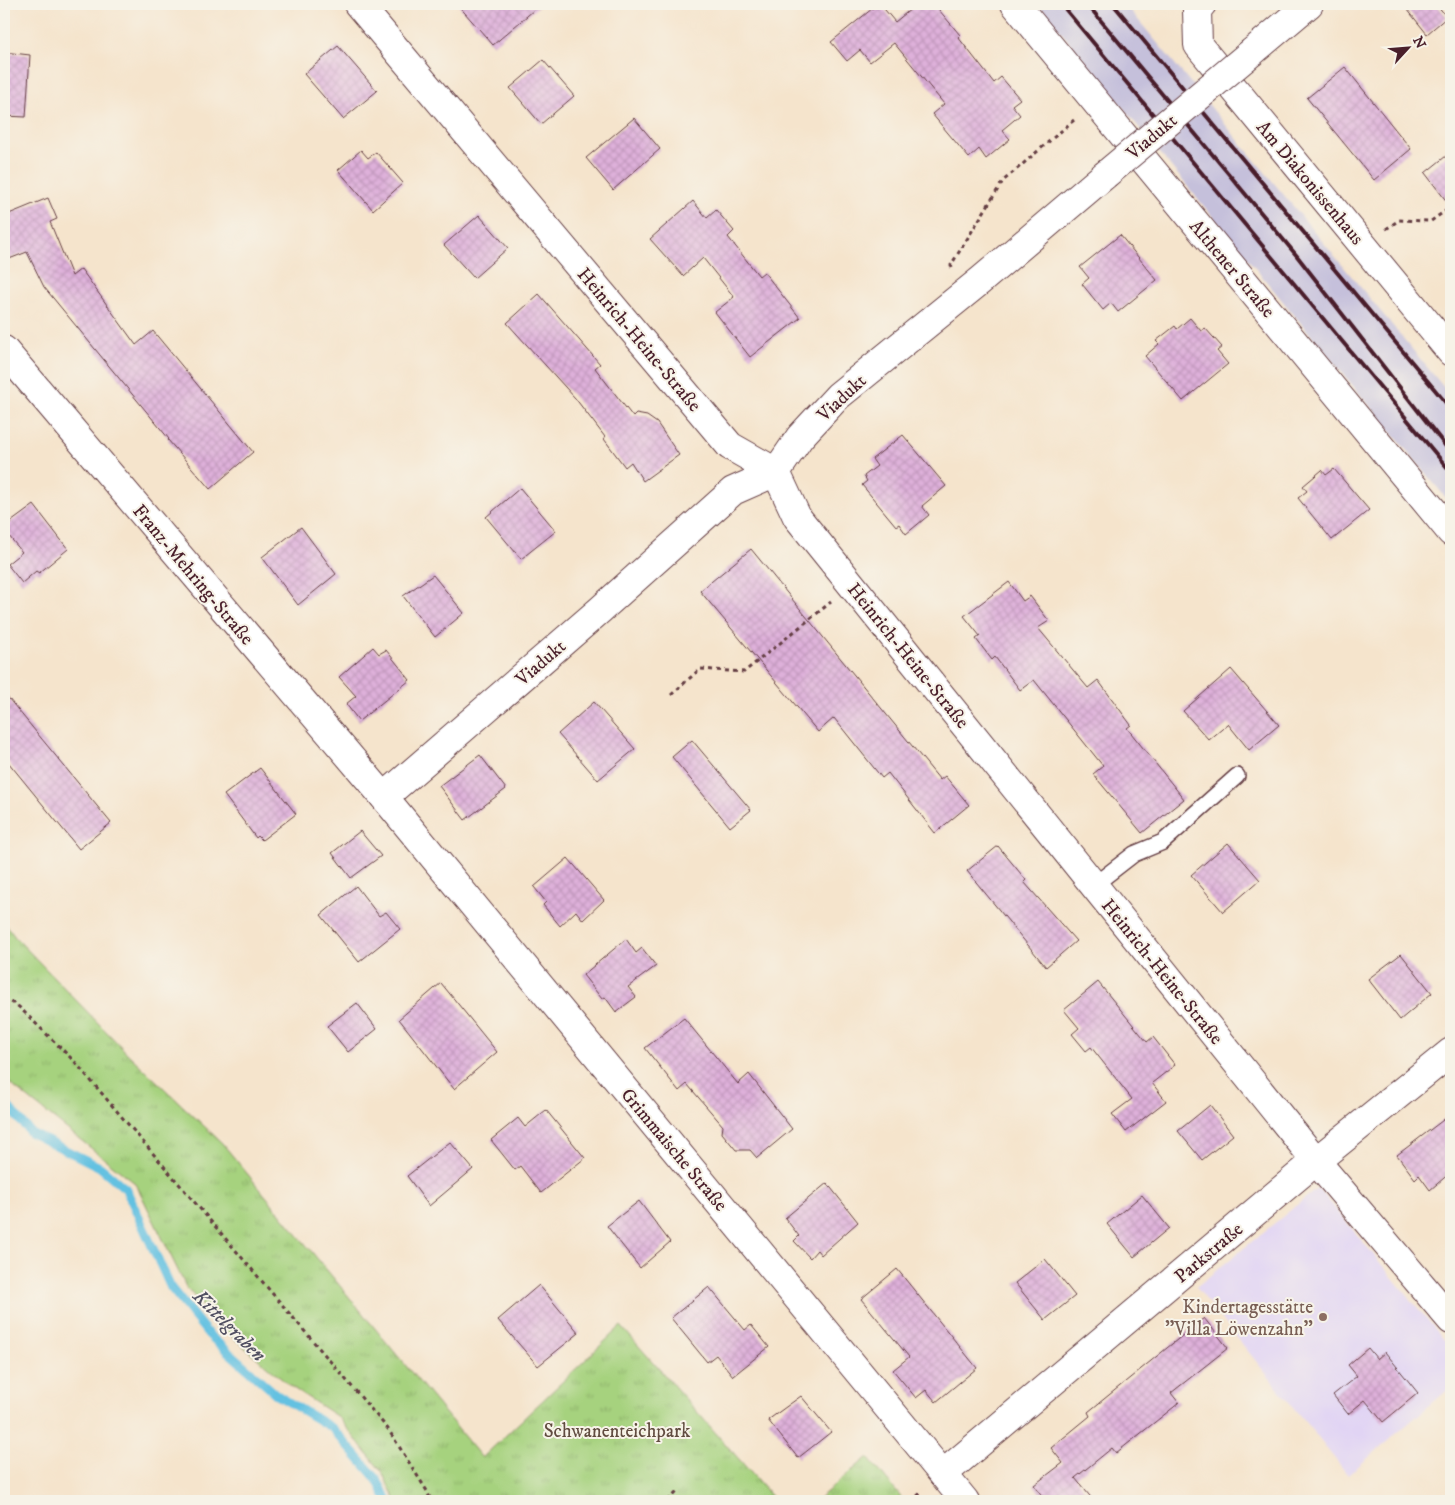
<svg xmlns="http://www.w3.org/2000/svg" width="1455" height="1505" font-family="'IM FELL DW Pica',serif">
<defs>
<pattern id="park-tufts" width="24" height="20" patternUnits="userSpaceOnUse" patternTransform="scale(1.25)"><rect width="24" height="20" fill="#a6d27e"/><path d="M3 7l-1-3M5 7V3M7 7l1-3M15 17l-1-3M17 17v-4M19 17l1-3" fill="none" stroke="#90b46d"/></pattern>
<pattern id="building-cross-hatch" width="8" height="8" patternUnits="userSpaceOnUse" patternTransform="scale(1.25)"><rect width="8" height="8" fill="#deb0da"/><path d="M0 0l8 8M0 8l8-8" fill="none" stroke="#c097bb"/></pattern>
</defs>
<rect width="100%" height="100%" fill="#f7f3e8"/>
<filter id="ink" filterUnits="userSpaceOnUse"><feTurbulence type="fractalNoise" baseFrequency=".02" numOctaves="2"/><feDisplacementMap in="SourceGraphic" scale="10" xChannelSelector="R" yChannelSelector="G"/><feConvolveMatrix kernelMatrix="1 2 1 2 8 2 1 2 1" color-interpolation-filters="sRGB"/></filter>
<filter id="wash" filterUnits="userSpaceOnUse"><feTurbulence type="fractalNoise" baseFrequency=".0096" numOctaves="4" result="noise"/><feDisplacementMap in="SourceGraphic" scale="20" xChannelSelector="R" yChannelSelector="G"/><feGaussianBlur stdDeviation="1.12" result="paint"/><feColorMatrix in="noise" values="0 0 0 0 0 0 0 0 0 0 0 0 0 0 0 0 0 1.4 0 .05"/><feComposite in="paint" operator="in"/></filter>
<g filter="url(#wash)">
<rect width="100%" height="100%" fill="#f5e4cc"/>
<path fill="#e1d4f4" d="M 1318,1188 L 1451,1348 L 1451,1387 L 1348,1475 L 1196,1287 Z"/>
<path fill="#c5c0db" d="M 1038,4 L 1125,4 L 1451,396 L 1451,504 L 1173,169 Z"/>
<g fill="url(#park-tufts)" stroke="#787854">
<path d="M 4,922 L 15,937 L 129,1055 L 222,1143 L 482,1458 L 621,1326 L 776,1501 L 396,1501 L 382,1472 L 338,1417 L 290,1386 L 220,1326 L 186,1287 L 136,1184 L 4,1079 Z"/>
<path d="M 868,1457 L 904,1501 L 816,1501 Z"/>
</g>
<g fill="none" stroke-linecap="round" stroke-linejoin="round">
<path stroke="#63c1e1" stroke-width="9" d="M 4,1102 L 31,1133 L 100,1167 L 126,1189 L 171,1288 L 209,1335 L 277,1395 L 332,1428 L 376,1478 L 388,1501"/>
</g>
<g id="blocks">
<g fill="url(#building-cross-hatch)">
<path d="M 457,4 L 541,4 L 493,45 Z"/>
<path d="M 878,4 L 880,4 L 895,22 L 917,4 L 934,4 L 960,35 L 958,37 L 994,83 L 1001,77 L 1020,99 L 1012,105 L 1020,115 L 1002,130 L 1010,139 L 986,159 L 979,149 L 969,158 L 932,114 L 944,104 L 894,43 L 870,62 L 860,50 L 847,61 L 831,42 Z"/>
<path d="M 1403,4 L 1436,4 L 1447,17 L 1427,34 Z"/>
<path d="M 338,46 L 377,91 L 343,119 L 304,74 Z"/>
<path d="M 4,52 L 30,55 L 26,117 L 4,116 Z"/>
<path d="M 543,60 L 574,96 L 541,124 L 510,88 Z"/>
<path d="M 1345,67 L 1411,149 L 1374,180 L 1307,98 Z"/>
<path d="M 634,118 L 660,149 L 613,190 L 586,158 Z"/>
<path d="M 361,150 L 368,158 L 376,152 L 403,183 L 373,210 L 338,170 Z"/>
<path d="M 1451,152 L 1451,207 L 1425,173 Z"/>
<path d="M 48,198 L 57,219 L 50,222 L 72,276 L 81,269 L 136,345 L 153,331 L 253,452 L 210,489 L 168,440 L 169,439 L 44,287 L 27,252 L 4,261 L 4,216 Z"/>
<path d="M 693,201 L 707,218 L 716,210 L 734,231 L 728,237 L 759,276 L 764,272 L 800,318 L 750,357 L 715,312 L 734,297 L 703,258 L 683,276 L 650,239 Z"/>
<path d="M 479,215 L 508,248 L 474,278 L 444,245 Z"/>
<path d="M 1120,235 L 1157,280 L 1118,312 L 1111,303 L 1103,310 L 1082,284 L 1089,278 L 1080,267 Z"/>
<path d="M 539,294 L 600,364 L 595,368 L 633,417 L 636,414 L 647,416 L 657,423 L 679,455 L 643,481 L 631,462 L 625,467 L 604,439 L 605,437 L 575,398 L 507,323 Z"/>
<path d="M 1190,318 L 1201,331 L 1205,328 L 1222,347 L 1217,351 L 1228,364 L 1183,401 L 1145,356 L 1159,344 L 1156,341 L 1175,326 L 1177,329 Z"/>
<path d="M 903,435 L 946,486 L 922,506 L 929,515 L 906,534 L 899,524 L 896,526 L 862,485 L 867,481 L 864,476 L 877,466 L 872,459 Z"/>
<path d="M 1334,469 L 1369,510 L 1332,540 L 1298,498 L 1307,491 L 1303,486 L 1322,470 L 1326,475 Z"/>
<path d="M 520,488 L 556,531 L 521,559 L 486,517 Z"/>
<path d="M 34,505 L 68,549 L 39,573 L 36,571 L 22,583 L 7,564 L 22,552 L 4,530 L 4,527 Z"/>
<path d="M 301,527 L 336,574 L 298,605 L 262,557 Z"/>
<path d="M 751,549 L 940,780 L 945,776 L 969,805 L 935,833 L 888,773 L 882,778 L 834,718 L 818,732 L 700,591 Z"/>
<path d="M 433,575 L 464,613 L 435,637 L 403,596 Z"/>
<path d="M 1009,582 L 1023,601 L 1030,596 L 1049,621 L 1038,628 L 1088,688 L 1098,680 L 1131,725 L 1127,728 L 1184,799 L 1142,833 L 1093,774 L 1103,766 L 1034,680 L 1020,690 L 995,657 L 992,660 L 976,639 L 980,636 L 964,616 Z"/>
<path d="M 373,647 L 379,654 L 386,650 L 410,680 L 359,721 L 346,704 L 356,696 L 339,677 Z"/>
<path d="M 1231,669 L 1279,725 L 1249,750 L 1228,724 L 1209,740 L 1183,711 Z"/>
<path d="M 4,693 L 111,823 L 79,849 L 4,757 Z"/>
<path d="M 594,702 L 635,749 L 598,780 L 558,734 Z"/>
<path d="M 692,740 L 751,810 L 730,827 L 672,757 Z"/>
<path d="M 480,755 L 506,789 L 465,820 L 439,786 Z"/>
<path d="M 260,768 L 296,814 L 262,840 L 258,836 L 256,838 L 224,795 Z"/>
<path d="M 360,831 L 381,856 L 351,878 L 332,853 Z"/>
<path d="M 1228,843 L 1260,880 L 1223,912 L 1191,875 Z"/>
<path d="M 998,846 L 1026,880 L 1024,882 L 1076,941 L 1046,967 L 967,871 Z"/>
<path d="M 568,858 L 604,900 L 583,920 L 576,911 L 560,926 L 543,905 L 546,902 L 534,887 Z"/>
<path d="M 356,886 L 379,916 L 386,912 L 400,929 L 359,962 L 321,915 Z"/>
<path d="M 626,939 L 636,953 L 642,948 L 656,966 L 628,987 L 636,997 L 616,1012 L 605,997 L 602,999 L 583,975 Z"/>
<path d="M 1401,954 L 1432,993 L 1400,1020 L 1368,979 Z"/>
<path d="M 1098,982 L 1147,1042 L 1153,1037 L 1175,1065 L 1152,1083 L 1166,1101 L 1126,1132 L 1112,1114 L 1132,1099 L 1091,1047 L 1086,1051 L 1072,1034 L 1079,1028 L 1064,1010 Z"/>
<path d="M 441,983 L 497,1052 L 454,1089 L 399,1019 Z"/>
<path d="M 357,1003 L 377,1029 L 348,1052 L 327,1026 Z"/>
<path d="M 684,1018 L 738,1084 L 749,1074 L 792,1129 L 757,1158 L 750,1150 L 736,1150 L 722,1133 L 723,1126 L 687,1084 L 679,1091 L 645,1048 Z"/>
<path d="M 1210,1105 L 1233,1135 L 1202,1160 L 1178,1131 Z"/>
<path d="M 546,1110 L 585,1158 L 541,1193 L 520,1166 L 515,1170 L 491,1140 L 518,1118 L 525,1127 Z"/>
<path d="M 1451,1114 L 1451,1172 L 1430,1190 L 1419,1175 L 1415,1179 L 1397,1155 Z"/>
<path d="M 450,1142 L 473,1169 L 429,1206 L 407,1176 Z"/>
<path d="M 827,1183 L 858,1222 L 821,1255 L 817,1250 L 810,1258 L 794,1241 L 799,1236 L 785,1218 Z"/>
<path d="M 1142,1195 L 1169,1228 L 1134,1257 L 1107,1224 Z"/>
<path d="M 639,1201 L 670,1242 L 640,1268 L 607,1226 Z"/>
<path d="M 1045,1259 L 1075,1296 L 1045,1320 L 1015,1283 Z"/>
<path d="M 897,1269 L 977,1368 L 936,1402 L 926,1390 L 916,1398 L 893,1370 L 909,1357 L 861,1299 Z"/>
<path d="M 539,1285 L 579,1333 L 538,1366 L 498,1320 Z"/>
<path d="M 709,1287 L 745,1330 L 751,1325 L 769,1347 L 733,1376 L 716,1355 L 707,1362 L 671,1318 Z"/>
<path d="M 1204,1318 L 1228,1348 L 1171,1393 L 1179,1403 L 1116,1453 L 1112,1448 L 1075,1478 L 1094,1501 L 1046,1501 L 1034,1485 L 1063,1463 L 1051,1448 L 1090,1416 L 1088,1412 Z"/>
<path d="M 1368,1348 L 1377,1359 L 1385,1352 L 1418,1393 L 1383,1422 L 1365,1400 L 1348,1414 L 1333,1395 L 1357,1376 L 1348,1365 Z"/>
<path d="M 801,1396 L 831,1432 L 798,1458 L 768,1420 Z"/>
</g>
</g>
</g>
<g filter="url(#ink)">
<use href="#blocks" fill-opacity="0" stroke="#643d43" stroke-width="1"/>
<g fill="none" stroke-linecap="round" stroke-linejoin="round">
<defs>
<path id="lane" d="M 1094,885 L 1134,854 L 1163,842 L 1237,776"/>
<g id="street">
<path d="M 358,4 L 730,446 L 776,472 L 797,517 L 1316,1161 L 1451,1320"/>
<path d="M 1015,4 L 1451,532"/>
<path d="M 1202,4 L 1197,10 L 1198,45 L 1451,352"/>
<path d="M 1252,52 L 1309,4"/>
<path d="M 4,350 L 384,797 L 965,1501"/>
<path d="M 384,797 L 600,610 L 733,491 L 776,472 L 800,437 L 838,396 L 980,281 L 1105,175"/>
<path d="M 943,1474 L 1316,1161 L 1451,1052"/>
</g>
</defs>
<use href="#lane" stroke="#643d43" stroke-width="18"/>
<use href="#street" stroke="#643d43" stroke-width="30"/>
<g stroke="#643d43" stroke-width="3" stroke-dasharray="4 4" stroke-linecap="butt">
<path d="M 1386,229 L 1399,220 L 1431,221 L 1451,207"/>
<path d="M 952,268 L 951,265 L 1003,181 L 1074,120"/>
<path d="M 671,695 L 700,669 L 744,672 L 831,602"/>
<path d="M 4,997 L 19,1007 L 75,1062 L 388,1429 L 427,1491 L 431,1501"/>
<path d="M 668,1501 L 677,1492"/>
<path d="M 911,1501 L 922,1492"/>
</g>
<use href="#lane" stroke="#fff" stroke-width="15"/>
<use href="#street" stroke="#fff" stroke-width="28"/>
<g stroke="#4a1f2b" stroke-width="4">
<path d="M 1061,4 L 1451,472"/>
<path d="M 1087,4 L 1297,256 L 1451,453"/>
<path d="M 1113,4 L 1451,409"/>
</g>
<defs>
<path id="street-bridge" d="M 1105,175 L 1252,52"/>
</defs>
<use href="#street-bridge" stroke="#643d43" stroke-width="30" stroke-linecap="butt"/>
<use href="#street-bridge" stroke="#fff" stroke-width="28"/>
</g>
</g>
<circle fill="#8d6e63" stroke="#f7f3e8" stroke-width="2" cx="1323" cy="1317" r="5"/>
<g text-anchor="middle" stroke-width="4" stroke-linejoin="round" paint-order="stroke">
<g font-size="19" fill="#4a1f2b" stroke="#f7f3e8">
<text transform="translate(1151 136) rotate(-40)" y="7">Viadukt</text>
<text transform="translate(1311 182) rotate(50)" y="7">Am Diakonissenhaus</text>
<text transform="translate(1233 268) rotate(50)" y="7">Althener Straße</text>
<text transform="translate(640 339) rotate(50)" y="7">Heinrich-Heine-Straße</text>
<text transform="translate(841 397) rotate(-43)" y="7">Viadukt</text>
<text transform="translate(194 574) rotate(50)" y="7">Franz-Mehring-Straße</text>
<text transform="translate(909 655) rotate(51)" y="7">Heinrich-Heine-Straße</text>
<text transform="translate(540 662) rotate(-41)" y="7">Viadukt</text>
<text transform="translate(1163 971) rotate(51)" y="7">Heinrich-Heine-Straße</text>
<text transform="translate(675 1149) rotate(50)" y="7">Grimmaische Straße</text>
<text transform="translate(1208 1252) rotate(-40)" y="7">Parkstraße</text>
</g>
<g font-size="19" fill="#785e54" stroke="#f7f3e8" text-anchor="end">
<text x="1313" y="1313">Kindertagesstätte<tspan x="1313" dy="22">"Villa Löwenzahn"</tspan></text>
</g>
<g font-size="19" fill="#614c40" stroke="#f7f3e8">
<text x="617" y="1437">Schwanenteichpark</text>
</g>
<g font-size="20" font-style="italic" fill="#525062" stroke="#f7f3e8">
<text transform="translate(230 1325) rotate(45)" y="7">Kittelgraben</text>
</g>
</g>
<rect width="1455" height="1505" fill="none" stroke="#f7f3e8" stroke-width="20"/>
<g transform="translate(1408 48) rotate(64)" stroke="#f7f3e8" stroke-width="4" paint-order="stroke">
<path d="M0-4L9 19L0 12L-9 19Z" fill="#4a1f2b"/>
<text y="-8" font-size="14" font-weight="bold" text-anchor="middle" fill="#4a1f2b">N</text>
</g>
</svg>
